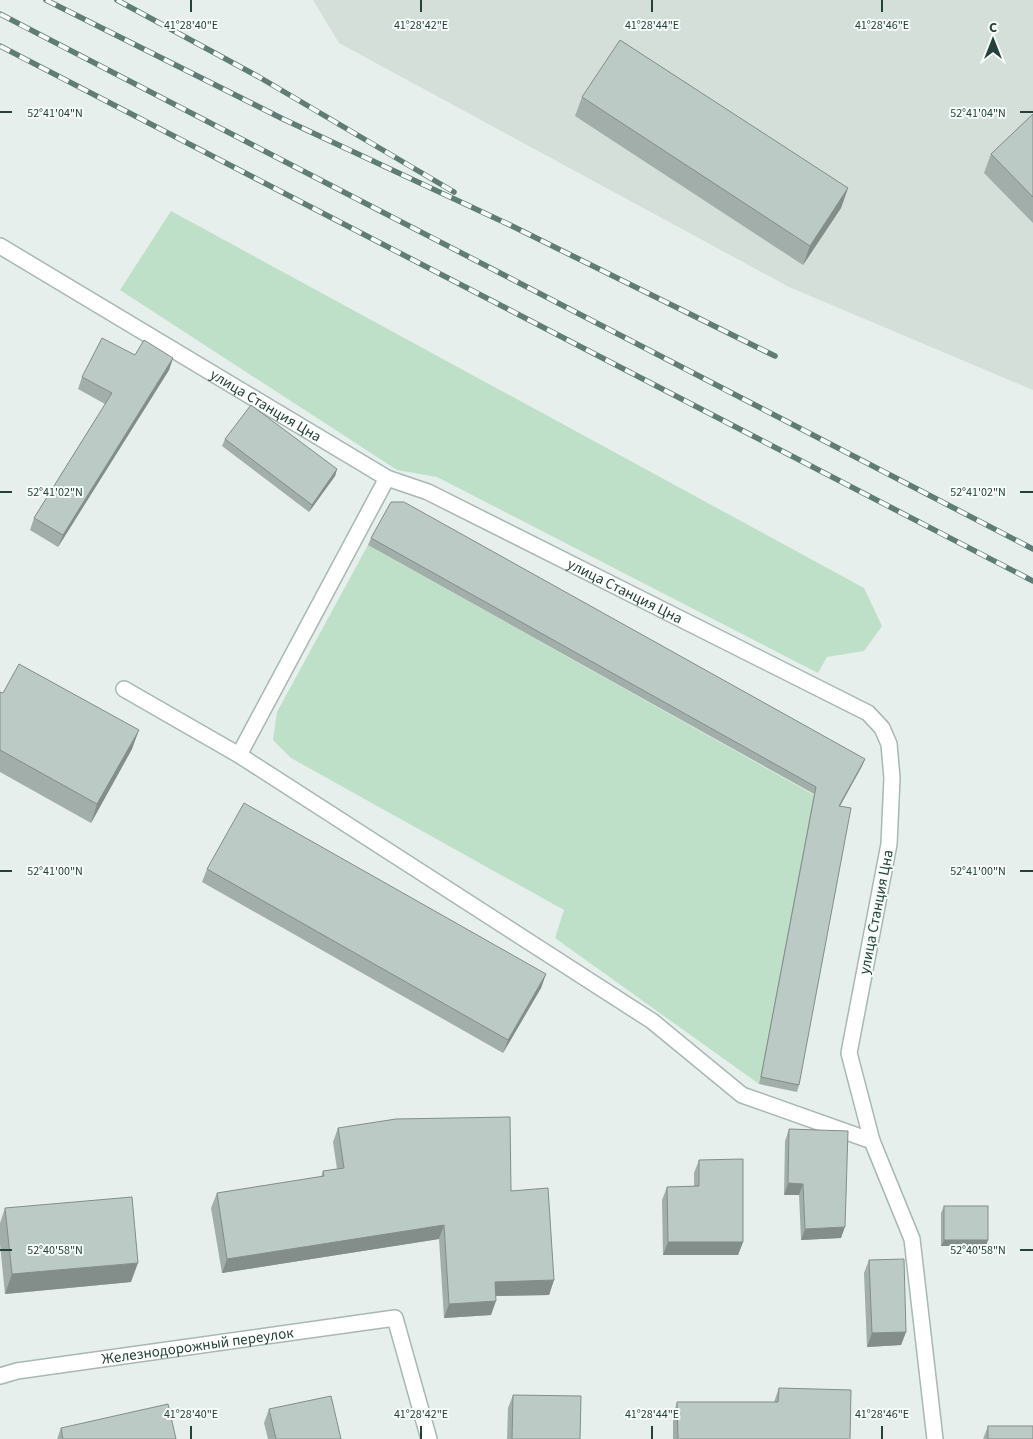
<svg xmlns="http://www.w3.org/2000/svg" width="1033" height="1439" font-family="'Source Sans 3',sans-serif">
<rect width="100%" height="100%" fill="#e6efeb"/>
<path fill="#d4dfda" d="M 313,0 L 1033,0 L 1033,390 L 789,287 L 339,43 Z"/>
<g fill="#bfe0c8">
<path d="M 171,211 L 864,588 L 882,626 L 864,651 L 827,657 L 818,673 L 437,477 L 397,470 L 120,290 Z"/>
<path d="M 368,545 L 814,795 L 759,1084 L 555,938 L 564,910 L 291,758 L 273,740 L 277,712 Z"/>
</g>
<g fill="none" stroke-linecap="round" stroke-linejoin="round">
<defs>
<g id="minor">
<path id="s1" d="M 0,246 L 387,478 L 428,492 L 868,713 L 882,728 L 889,744 L 892,778 L 889,844 L 849,1053 L 872,1141 L 912,1239 L 935,1439"/>
<path d="M 124,689 L 239,755 L 387,478"/>
<path d="M 239,755 L 652,1021 L 742,1095 L 872,1141"/>
<path id="s2" d="M 0,1376 L 17,1371 L 395,1318 L 429,1439"/>
</g>
</defs>
<use href="#minor" stroke="#a8b8b2" stroke-width="18"/>
<use href="#minor" stroke="#fff" stroke-width="15"/>
<defs>
<g id="rail">
<path d="M 46,0 L 283,119 L 510,225 L 775,356"/>
<path d="M 117,0 L 259,77 L 454,192"/>
<path d="M 0,14 L 1033,549"/>
<path d="M 0,46 L 1033,581"/>
</g>
</defs>
<use href="#rail" stroke="#5f7d75" stroke-width="5.5"/>
<use href="#rail" stroke="#f7fbf9" stroke-width="4" stroke-dasharray="11" stroke-linecap="butt"/>
</g>
<g fill="#a1aea9">
<path d="M 582,97 L 848,188 L 841,208 L 803,265 L 575,116 Z"/>
<path d="M 1033,114 L 1033,223 L 984,173 L 991,154 Z"/>
<path d="M 135,355 L 173,358 L 169,370 L 58,547 L 30,530 L 34,518 L 105,404 L 78,389 L 82,377 Z"/>
<path d="M 225,439 L 337,469 L 335,476 L 309,512 L 222,446 Z"/>
<path d="M 371,538 L 865,759 L 862,766 L 840,806 L 799,1085 L 797,1092 L 759,1084 L 814,794 L 368,545 Z"/>
<path d="M 0,692 L 132,749 L 91,823 L 0,772 Z"/>
<path d="M 207,869 L 546,974 L 541,988 L 503,1053 L 202,882 Z"/>
<path d="M 338,1128 L 511,1191 L 554,1280 L 549,1295 L 496,1296 L 491,1315 L 444,1318 L 439,1239 L 222,1273 L 211,1208 L 217,1193 L 321,1177 L 323,1171 L 337,1169 L 333,1142 Z"/>
<path d="M 789,1129 L 841,1238 L 801,1240 L 799,1195 L 784,1195 L 785,1141 Z"/>
<path d="M 699,1160 L 743,1242 L 738,1255 L 663,1255 L 662,1200 L 667,1187 L 694,1186 L 694,1173 Z"/>
<path d="M 944,1206 L 986,1246 L 941,1246 L 941,1213 Z"/>
<path d="M 5,1208 L 131,1282 L 5,1294 L 0,1244 L 0,1223 Z"/>
<path d="M 869,1260 L 906,1332 L 901,1345 L 867,1347 L 864,1273 Z"/>
<path d="M 779,1388 L 850,1439 L 673,1439 L 673,1416 L 677,1402 L 774,1402 Z"/>
<path d="M 513,1395 L 580,1439 L 507,1439 L 508,1408 Z"/>
<path d="M 269,1409 L 341,1439 L 268,1439 L 264,1423 Z"/>
<path d="M 988,1426 L 1033,1439 L 983,1439 Z"/>
<path d="M 61,1428 L 176,1439 L 57,1439 Z"/>
</g>
<g fill="#838d89">
<path d="M 848,188 L 841,208 L 803,265 L 810,246 Z"/>
<path d="M 173,358 L 169,370 L 58,547 L 63,535 Z"/>
<path d="M 337,469 L 335,476 L 309,512 L 312,505 Z"/>
<path d="M 139,730 L 132,749 L 91,823 L 97,804 Z"/>
<path d="M 865,759 L 862,766 L 836,813 L 839,806 Z"/>
<path d="M 546,974 L 541,988 L 503,1053 L 508,1040 Z"/>
<path d="M 788,1183 L 803,1184 L 799,1195 L 784,1195 Z"/>
<path d="M 444,1225 L 439,1239 L 222,1273 L 227,1259 Z"/>
<path d="M 845,1227 L 841,1238 L 801,1240 L 805,1229 Z"/>
<path d="M 944,1240 L 988,1240 L 986,1246 L 941,1246 Z"/>
<path d="M 668,1242 L 743,1242 L 738,1255 L 663,1255 Z"/>
<path d="M 138,1263 L 131,1282 L 5,1294 L 12,1274 Z"/>
<path d="M 554,1280 L 549,1295 L 490,1296 L 495,1282 Z"/>
<path d="M 496,1301 L 491,1315 L 444,1318 L 449,1304 Z"/>
<path d="M 906,1332 L 901,1345 L 867,1347 L 872,1333 Z"/>
</g>
<g fill="#bbcac4" stroke="#838d89">
<path d="M 620,40 L 848,188 L 810,246 L 582,97 Z"/>
<path d="M 1033,114 L 1033,197 L 991,154 Z"/>
<path d="M 102,338 L 135,355 L 144,340 L 173,358 L 63,535 L 34,518 L 112,393 L 82,377 Z"/>
<path d="M 251,405 L 337,469 L 312,505 L 225,439 Z"/>
<path d="M 391,502 L 404,502 L 865,759 L 839,806 L 851,808 L 799,1085 L 761,1077 L 816,787 L 371,538 Z"/>
<path d="M 19,664 L 139,730 L 97,804 L 0,750 L 0,692 L 3,693 Z"/>
<path d="M 244,803 L 546,974 L 508,1040 L 207,869 Z"/>
<path d="M 510,1117 L 511,1191 L 548,1188 L 554,1280 L 495,1282 L 496,1301 L 449,1304 L 444,1225 L 227,1259 L 217,1193 L 324,1176 L 323,1171 L 344,1168 L 338,1128 L 396,1119 Z"/>
<path d="M 789,1129 L 848,1131 L 845,1227 L 805,1229 L 803,1184 L 788,1183 Z"/>
<path d="M 743,1159 L 743,1242 L 668,1242 L 667,1187 L 699,1186 L 699,1160 Z"/>
<path d="M 132,1197 L 138,1263 L 12,1274 L 5,1208 Z"/>
<rect x="944" y="1206" width="44" height="34"/>
<path d="M 904,1259 L 906,1332 L 872,1333 L 869,1260 Z"/>
<path d="M 779,1388 L 851,1390 L 850,1439 L 678,1439 L 677,1402 L 778,1402 Z"/>
<path d="M 513,1395 L 581,1396 L 580,1439 L 512,1439 Z"/>
<path d="M 331,1396 L 341,1439 L 276,1439 L 269,1409 Z"/>
<path d="M 168,1404 L 176,1439 L 63,1439 L 61,1428 Z"/>
<rect x="988" y="1426" width="45" height="13"/>
</g>
<path fill="none" stroke="#24423a" stroke-width="2" d="M 191,0 L 191,12M 421,0 L 421,12M 652,0 L 652,12M 882,0 L 882,12M 0,112 L 12,112M 1020,112 L 1033,112M 0,492 L 12,492M 1020,492 L 1033,492M 0,871 L 12,871M 1020,871 L 1033,871M 0,1250 L 12,1250M 1020,1250 L 1033,1250M 191,1426 L 191,1439M 421,1426 L 421,1439M 652,1426 L 652,1439M 882,1426 L 882,1439"/>
<g text-anchor="middle" stroke-width="4" stroke-linejoin="round" paint-order="stroke">
<g font-size="15" fill="#24423a" stroke="#f7fbf9">
<text dy="5" stroke="none"><textPath href="#s1" startOffset="310">улица Станция Цна</textPath></text>
<text dy="5" stroke="none"><textPath href="#s1" startOffset="715">улица Станция Цна</textPath></text>
<text transform="translate(876 912) rotate(-79)" y="5">улица Станция Цна</text>
<text dy="5" stroke="none"><textPath href="#s2" startOffset="200">Железнодорожный переулок</textPath></text>
</g>
</g>
<g font-size="12" text-anchor="middle" fill="#24423a" stroke="#f7fbf9" stroke-width="4" stroke-linejoin="round" paint-order="stroke">
<text x="191" y="29">41°28'40"E</text>
<text x="421" y="29">41°28'42"E</text>
<text x="652" y="29">41°28'44"E</text>
<text x="882" y="29">41°28'46"E</text>
<text x="55" y="117">52°41'04"N</text>
<text x="978" y="117">52°41'04"N</text>
<text x="55" y="496">52°41'02"N</text>
<text x="978" y="496">52°41'02"N</text>
<text x="55" y="875">52°41'00"N</text>
<text x="978" y="875">52°41'00"N</text>
<text x="55" y="1254">52°40'58"N</text>
<text x="978" y="1254">52°40'58"N</text>
<text x="191" y="1418">41°28'40"E</text>
<text x="421" y="1418">41°28'42"E</text>
<text x="652" y="1418">41°28'44"E</text>
<text x="882" y="1418">41°28'46"E</text>
</g>
<g transform="translate(993 40)" stroke="#f7fbf9" stroke-width="4" paint-order="stroke">
<path d="M0-4L9 19L0 12L-9 19Z" fill="#24423a"/>
<text y="-8" font-size="14" font-weight="bold" text-anchor="middle" fill="#24423a">С</text>
</g>
</svg>
